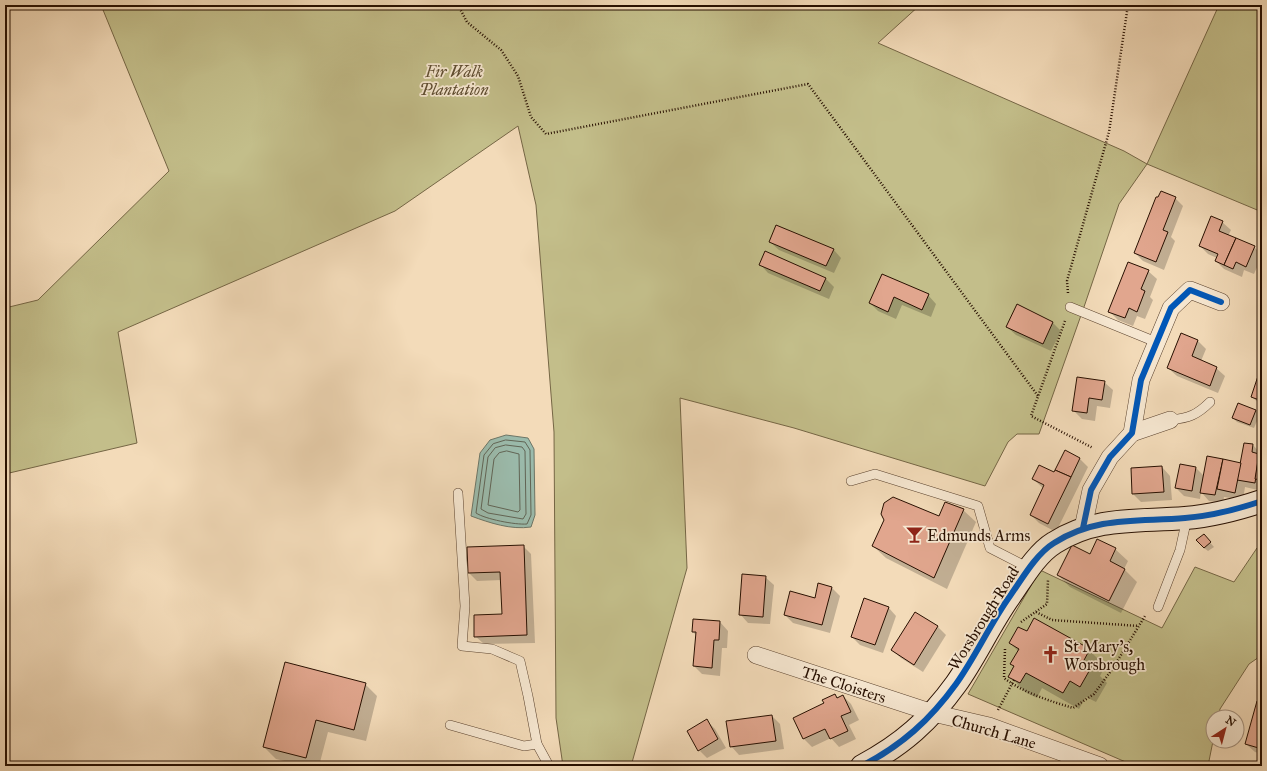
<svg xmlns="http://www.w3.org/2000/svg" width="1267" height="771" font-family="'IM FELL Great Primer',serif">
<rect width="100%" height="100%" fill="#f3dbb9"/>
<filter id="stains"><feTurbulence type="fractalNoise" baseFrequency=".005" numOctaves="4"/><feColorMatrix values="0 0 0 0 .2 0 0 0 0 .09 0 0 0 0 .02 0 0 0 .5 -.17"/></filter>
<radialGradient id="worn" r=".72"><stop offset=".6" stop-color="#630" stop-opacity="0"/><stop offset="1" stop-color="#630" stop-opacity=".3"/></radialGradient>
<g fill="#c3be8a" stroke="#756645">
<path d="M 101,5 L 920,5 L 878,43 L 1124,151 L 1147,164 L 1219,5 L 1262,5 L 1262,212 L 1147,164 L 1119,204 L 1085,304 L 1039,434 L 1017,434 L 1008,442 L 985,486 L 794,428 L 680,398 L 687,568 L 631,766 L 563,766 L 556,718 L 554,432 L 536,205 L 518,126 L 395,211 L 118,332 L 137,443 L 5,474 L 5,308 L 38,300 L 169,171 Z"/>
<path d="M 1262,545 L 1262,655 L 1249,664 L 1220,709 L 1218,717 L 1213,717 L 1213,741 L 1208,766 L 1135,766 L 968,694 L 1040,570 L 1162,628 L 1195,567 L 1234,582 L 1257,548 Z"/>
</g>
<path fill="#9bbbac" stroke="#6d7667" d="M 506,435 L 528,438 L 534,449 L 535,515 L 531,527 C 511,530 490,523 471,516 L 480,453 L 490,440 Z"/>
<g fill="#0003">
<path d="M 1175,198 L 1183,206 L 1171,237 L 1175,241 L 1164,270 L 1143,261 L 1135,253 Z"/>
<path d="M 1222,222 L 1231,230 L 1228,236 L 1254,247 L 1262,255 L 1262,269 L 1258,265 L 1254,274 L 1244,270 L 1242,277 L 1224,269 L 1216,261 L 1217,258 L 1208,254 L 1200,246 Z"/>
<path d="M 770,242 L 833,249 L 841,258 L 834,273 L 779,250 Z"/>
<path d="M 760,264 L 826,279 L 834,287 L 829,299 L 768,273 Z"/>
<path d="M 1148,271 L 1157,279 L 1150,297 L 1153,300 L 1145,319 L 1137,316 L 1133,326 L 1118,320 L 1109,311 Z"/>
<path d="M 882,275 L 928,295 L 936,304 L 931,317 L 902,305 L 896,319 L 878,311 L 870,303 Z"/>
<path d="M 1017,306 L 1053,323 L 1061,331 L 1051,351 L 1016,335 L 1007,327 Z"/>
<path d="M 1182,335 L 1198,341 L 1206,349 L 1201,361 L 1216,368 L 1225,376 L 1218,393 L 1177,376 L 1168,368 Z"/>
<path d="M 1262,368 L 1262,406 L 1252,397 Z"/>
<path d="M 1104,382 L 1113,390 L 1110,408 L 1097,406 L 1095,421 L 1082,419 L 1073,410 Z"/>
<path d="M 1256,410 L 1260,414 L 1254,428 L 1237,422 L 1233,418 Z"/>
<path d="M 1253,445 L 1260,453 L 1262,448 L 1262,491 L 1245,487 L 1243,500 L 1224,497 L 1223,503 L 1209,501 L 1201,492 L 1200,499 L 1184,496 L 1176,488 L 1181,465 L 1196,468 L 1204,476 L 1207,458 L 1241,464 Z"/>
<path d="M 1079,458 L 1088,467 L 1056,532 L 1039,523 L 1031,515 L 1044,489 L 1033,479 L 1054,474 Z"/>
<path d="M 1162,467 L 1170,476 L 1172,500 L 1141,502 L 1133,494 Z"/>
<path d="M 963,510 L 976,522 L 947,589 L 886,558 L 873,546 L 939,517 Z"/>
<path d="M 1207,539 L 1214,547 L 1208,551 L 1204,548 Z"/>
<path d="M 523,546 L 531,554 L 535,643 L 484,644 L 475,636 L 503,615 L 502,580 L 477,581 L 469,573 Z"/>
<path d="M 1115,549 L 1128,561 L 1124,569 L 1137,582 L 1121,613 L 1070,587 L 1058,575 L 1090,556 Z"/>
<path d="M 765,577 L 774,585 L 770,624 L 748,623 L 740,614 Z"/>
<path d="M 832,588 L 840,596 L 830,633 L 793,623 L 785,615 L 815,599 Z"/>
<path d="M 888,607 L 896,616 L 883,653 L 860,645 L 852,637 Z"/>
<path d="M 915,613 L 938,627 L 946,635 L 923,672 L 901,658 L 892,650 Z"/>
<path d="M 694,620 L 720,622 L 728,631 L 727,648 L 722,648 L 720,676 L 702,674 L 694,666 L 696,635 L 693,632 Z"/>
<path d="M 1027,632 L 1089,650 L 1105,666 L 1100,676 L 1107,683 L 1096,702 L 1086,697 L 1079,709 L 1042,688 L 1037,698 L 1025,692 L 1010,676 L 1015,667 L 1018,651 L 1010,643 Z"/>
<path d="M 365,684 L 377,696 L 366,741 L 328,732 L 319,766 L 304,766 L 276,759 L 264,747 Z"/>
<path d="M 835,695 L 838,698 L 843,696 L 851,704 L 859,720 L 849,725 L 856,739 L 839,747 L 831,738 L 812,747 L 804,739 L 794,718 L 825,704 Z"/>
<path d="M 1262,703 L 1262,754 L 1255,752 L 1246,744 Z"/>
<path d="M 772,716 L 780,724 L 784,749 L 739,755 L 731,746 Z"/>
<path d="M 707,721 L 715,729 L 726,748 L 707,758 L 699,750 Z"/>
</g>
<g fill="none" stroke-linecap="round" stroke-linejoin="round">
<g stroke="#616556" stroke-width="1">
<path d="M 506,440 L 525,442 L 530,450 L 531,515 L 527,524 C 515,525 485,519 476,513 L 484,455 L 493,444 Z"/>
<path d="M 506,445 L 522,447 L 525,451 L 526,514 L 523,519 L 488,513 L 481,509 L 488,457 L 495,448 Z"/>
<path d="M 507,451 L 519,454 L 520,510 L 518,512 L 488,505 L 494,459 L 499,453 Z"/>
</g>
</g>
<g fill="#e1a68e" stroke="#270f00">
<path d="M 1161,191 L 1176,197 L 1163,230 L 1168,232 L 1156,262 L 1134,253 L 1156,197 L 1158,197 Z"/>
<path d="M 1211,216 L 1223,221 L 1219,231 L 1236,238 L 1224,265 L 1215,261 L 1218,254 L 1199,246 Z"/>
<path d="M 776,225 L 834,249 L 826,266 L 769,242 Z"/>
<path d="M 1236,238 L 1255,246 L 1246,267 L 1236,262 L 1233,269 L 1224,265 Z"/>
<path d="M 765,251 L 826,278 L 820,291 L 759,265 Z"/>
<path d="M 1262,254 L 1262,268 L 1258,266 Z"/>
<path d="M 1128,262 L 1149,270 L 1141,289 L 1145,291 L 1137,312 L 1129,308 L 1125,318 L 1108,312 Z"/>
<path d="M 882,274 L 929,294 L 922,310 L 894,297 L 888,312 L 869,303 Z"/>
<path d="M 1017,304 L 1053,322 L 1043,344 L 1006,327 Z"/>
<path d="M 1181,333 L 1198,340 L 1192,356 L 1217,367 L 1210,386 L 1167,368 Z"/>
<path d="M 1261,367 L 1262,367 L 1262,401 L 1251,397 Z"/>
<path d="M 1077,377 L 1105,381 L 1102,400 L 1089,398 L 1087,413 L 1072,411 Z"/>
<path d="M 1238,403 L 1256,410 L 1250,425 L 1232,418 Z"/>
<path d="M 1244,443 L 1253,444 L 1252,452 L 1259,454 L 1255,483 L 1237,480 Z"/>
<path d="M 1260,447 L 1262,447 L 1262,480 L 1255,479 Z"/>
<path d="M 1065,450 L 1080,458 L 1071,477 L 1055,470 Z"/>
<path d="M 1207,456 L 1223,459 L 1215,495 L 1200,493 Z"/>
<path d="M 1223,459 L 1241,463 L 1235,493 L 1217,489 Z"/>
<path d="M 1180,464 L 1196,467 L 1192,491 L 1175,488 Z"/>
<path d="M 1039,465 L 1054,472 L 1055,470 L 1071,477 L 1048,524 L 1030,515 L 1044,485 L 1032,479 Z"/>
<path d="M 1162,466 L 1164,492 L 1132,494 L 1131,468 Z"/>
<path d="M 893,497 L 939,516 L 945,502 L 964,509 L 934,578 L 872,546 L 884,520 L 881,514 L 884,503 Z"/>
<path d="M 1204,534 L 1211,542 L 1204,548 L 1196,540 Z"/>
<path d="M 1097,539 L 1116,548 L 1110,561 L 1125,569 L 1109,601 L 1057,575 L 1072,545 L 1090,554 Z"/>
<path d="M 524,545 L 527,635 L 474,637 L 474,615 L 502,614 L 500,572 L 468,573 L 467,547 Z"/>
<path d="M 742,574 L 766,576 L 763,617 L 739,615 Z"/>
<path d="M 818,583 L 832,587 L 822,625 L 784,615 L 790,591 L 815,598 Z"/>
<path d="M 864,598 L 889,607 L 875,645 L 851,637 Z"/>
<path d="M 915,612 L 938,626 L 914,665 L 891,650 Z"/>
<path d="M 1034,618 L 1090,649 L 1083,662 L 1092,666 L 1080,687 L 1070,681 L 1063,693 L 1026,673 L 1020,683 L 1008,677 L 1014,666 L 1010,664 L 1019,649 L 1009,643 L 1018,627 L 1027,631 Z"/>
<path d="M 693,619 L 720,621 L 719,640 L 714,640 L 712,668 L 693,666 L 696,632 L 692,632 Z"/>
<path d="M 285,662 L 366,683 L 354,730 L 316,720 L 306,758 L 263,747 Z"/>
<path d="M 835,694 L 837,698 L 843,695 L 851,712 L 841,716 L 848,731 L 830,739 L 825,729 L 803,739 L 793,718 L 824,703 L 822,700 Z"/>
<path d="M 1257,701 L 1262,702 L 1262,749 L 1245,744 Z"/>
<path d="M 772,715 L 776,741 L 730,747 L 726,721 Z"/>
<path d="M 707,719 L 718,739 L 698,751 L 687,731 Z"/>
<path d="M 1057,763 L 1067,766 L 1055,766 Z"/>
</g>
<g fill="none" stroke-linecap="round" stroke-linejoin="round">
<defs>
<g id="lane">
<path d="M 1070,307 L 1156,342"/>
<path d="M 1170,420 C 1189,418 1197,415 1210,402"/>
<path d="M 851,481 L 875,474 L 978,506 L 990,548 L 1029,568"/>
<path d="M 458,493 L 465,606 L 462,646 L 492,649 L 520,661 L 528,696 L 537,744 L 549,766"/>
<path d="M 1158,607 L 1180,550 L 1187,518"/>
<path d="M 450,725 L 524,746 L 537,744"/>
</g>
<g id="street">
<path d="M 1132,433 L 1170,420"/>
<path d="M 1083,528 L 1091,490 L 1110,457 L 1132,433 L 1141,380 L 1171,308 L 1190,290 L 1221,302"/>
<path d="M 756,655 L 933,713 L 989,726 L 1100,766"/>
</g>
<path id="secondary" d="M 862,766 C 902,745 930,720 956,684 C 976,656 990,624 1010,596 C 1022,579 1036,554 1054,543 C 1096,516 1138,522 1185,518 C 1211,516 1238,509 1262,501"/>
</defs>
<use href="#lane" stroke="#5a422e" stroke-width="10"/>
<use href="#street" stroke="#5a422e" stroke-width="18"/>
<use href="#secondary" stroke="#270f00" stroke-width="24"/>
<g stroke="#270f00" stroke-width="2.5" stroke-dasharray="1 2" stroke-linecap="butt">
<path d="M 458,5 L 467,22 L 501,50 L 518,76 L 531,117 L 546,134 L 808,84 L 1038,396"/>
<path d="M 1068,293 L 1067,281 L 1109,132 L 1128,5"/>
<path d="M 1065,321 L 1031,416 L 1093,448"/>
<path d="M 1036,612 L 1052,620 L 1139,626"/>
<path d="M 1021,622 L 1047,604 L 1048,580"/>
<path d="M 1005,649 L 1004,678 C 1024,693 1050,701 1073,708 L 1094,694 L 1113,668 L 1145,616"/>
<path d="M 998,710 L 1014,680"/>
</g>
<use href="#lane" stroke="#f7e8d2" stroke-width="9"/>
<use href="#street" stroke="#f7e8d2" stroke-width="17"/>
<use href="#secondary" stroke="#f7e8d2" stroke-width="22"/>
<defs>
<g id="cycleway">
<path d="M 1083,528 L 1091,490 L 1110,457 L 1132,433 L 1141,380 L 1171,308 L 1190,290 L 1221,302"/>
<path d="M 862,766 C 902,745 930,720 956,684 C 976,656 990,624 1010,596 C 1022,579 1036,554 1054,543 C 1096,516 1138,522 1185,518 C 1211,516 1238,509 1262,501"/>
</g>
</defs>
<use href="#cycleway" stroke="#f7e8d2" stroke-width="8"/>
<use href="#cycleway" stroke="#0057b8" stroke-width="6"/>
</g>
<defs>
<symbol id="bar-bare" viewBox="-9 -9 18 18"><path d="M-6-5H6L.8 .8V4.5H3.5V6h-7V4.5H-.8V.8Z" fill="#8f2418" stroke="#f7e8d2" stroke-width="2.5" paint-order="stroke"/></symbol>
<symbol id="church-bare" viewBox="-9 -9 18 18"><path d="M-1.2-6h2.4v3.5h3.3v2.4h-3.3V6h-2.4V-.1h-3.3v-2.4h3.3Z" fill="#8f2418" stroke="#f7e8d2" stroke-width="2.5" paint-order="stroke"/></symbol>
</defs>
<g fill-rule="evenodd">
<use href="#bar-bare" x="902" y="522" width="25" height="25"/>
<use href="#church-bare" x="1038" y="642" width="25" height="25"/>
</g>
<g text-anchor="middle" stroke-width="3.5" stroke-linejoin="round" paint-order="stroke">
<g font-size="16" font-style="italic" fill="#5e4c30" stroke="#f7e8d2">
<text x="454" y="77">Fir Walk<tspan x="454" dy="18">Plantation</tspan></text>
</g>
<g font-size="16" fill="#270f00" stroke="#f7e8d2" text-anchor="start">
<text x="927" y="541">Edmunds Arms</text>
<text x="1064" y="652">St Mary's,<tspan x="1064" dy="18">Worsbrough</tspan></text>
</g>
<g font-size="16" fill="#270f00" stroke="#f7e8d2">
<text transform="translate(983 618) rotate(-58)" y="6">Worsbrough Road</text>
<text transform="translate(844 684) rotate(18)" y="6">The Cloisters</text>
<text transform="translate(994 731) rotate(16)" y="6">Church Lane</text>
</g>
</g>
<rect width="1267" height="771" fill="none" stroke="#f3dbb9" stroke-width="20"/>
<rect x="6" y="6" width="1255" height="759" fill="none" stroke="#270f00" stroke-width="2"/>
<rect x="10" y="10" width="1247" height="751" fill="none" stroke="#270f00"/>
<g transform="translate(1225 729) rotate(36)"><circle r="19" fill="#f7e8d2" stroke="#a4917e"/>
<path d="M0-3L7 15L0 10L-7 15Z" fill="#8f2418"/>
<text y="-6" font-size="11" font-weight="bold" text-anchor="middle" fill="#270f00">N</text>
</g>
<rect width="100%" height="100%" filter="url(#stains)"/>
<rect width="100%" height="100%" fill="url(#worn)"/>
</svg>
